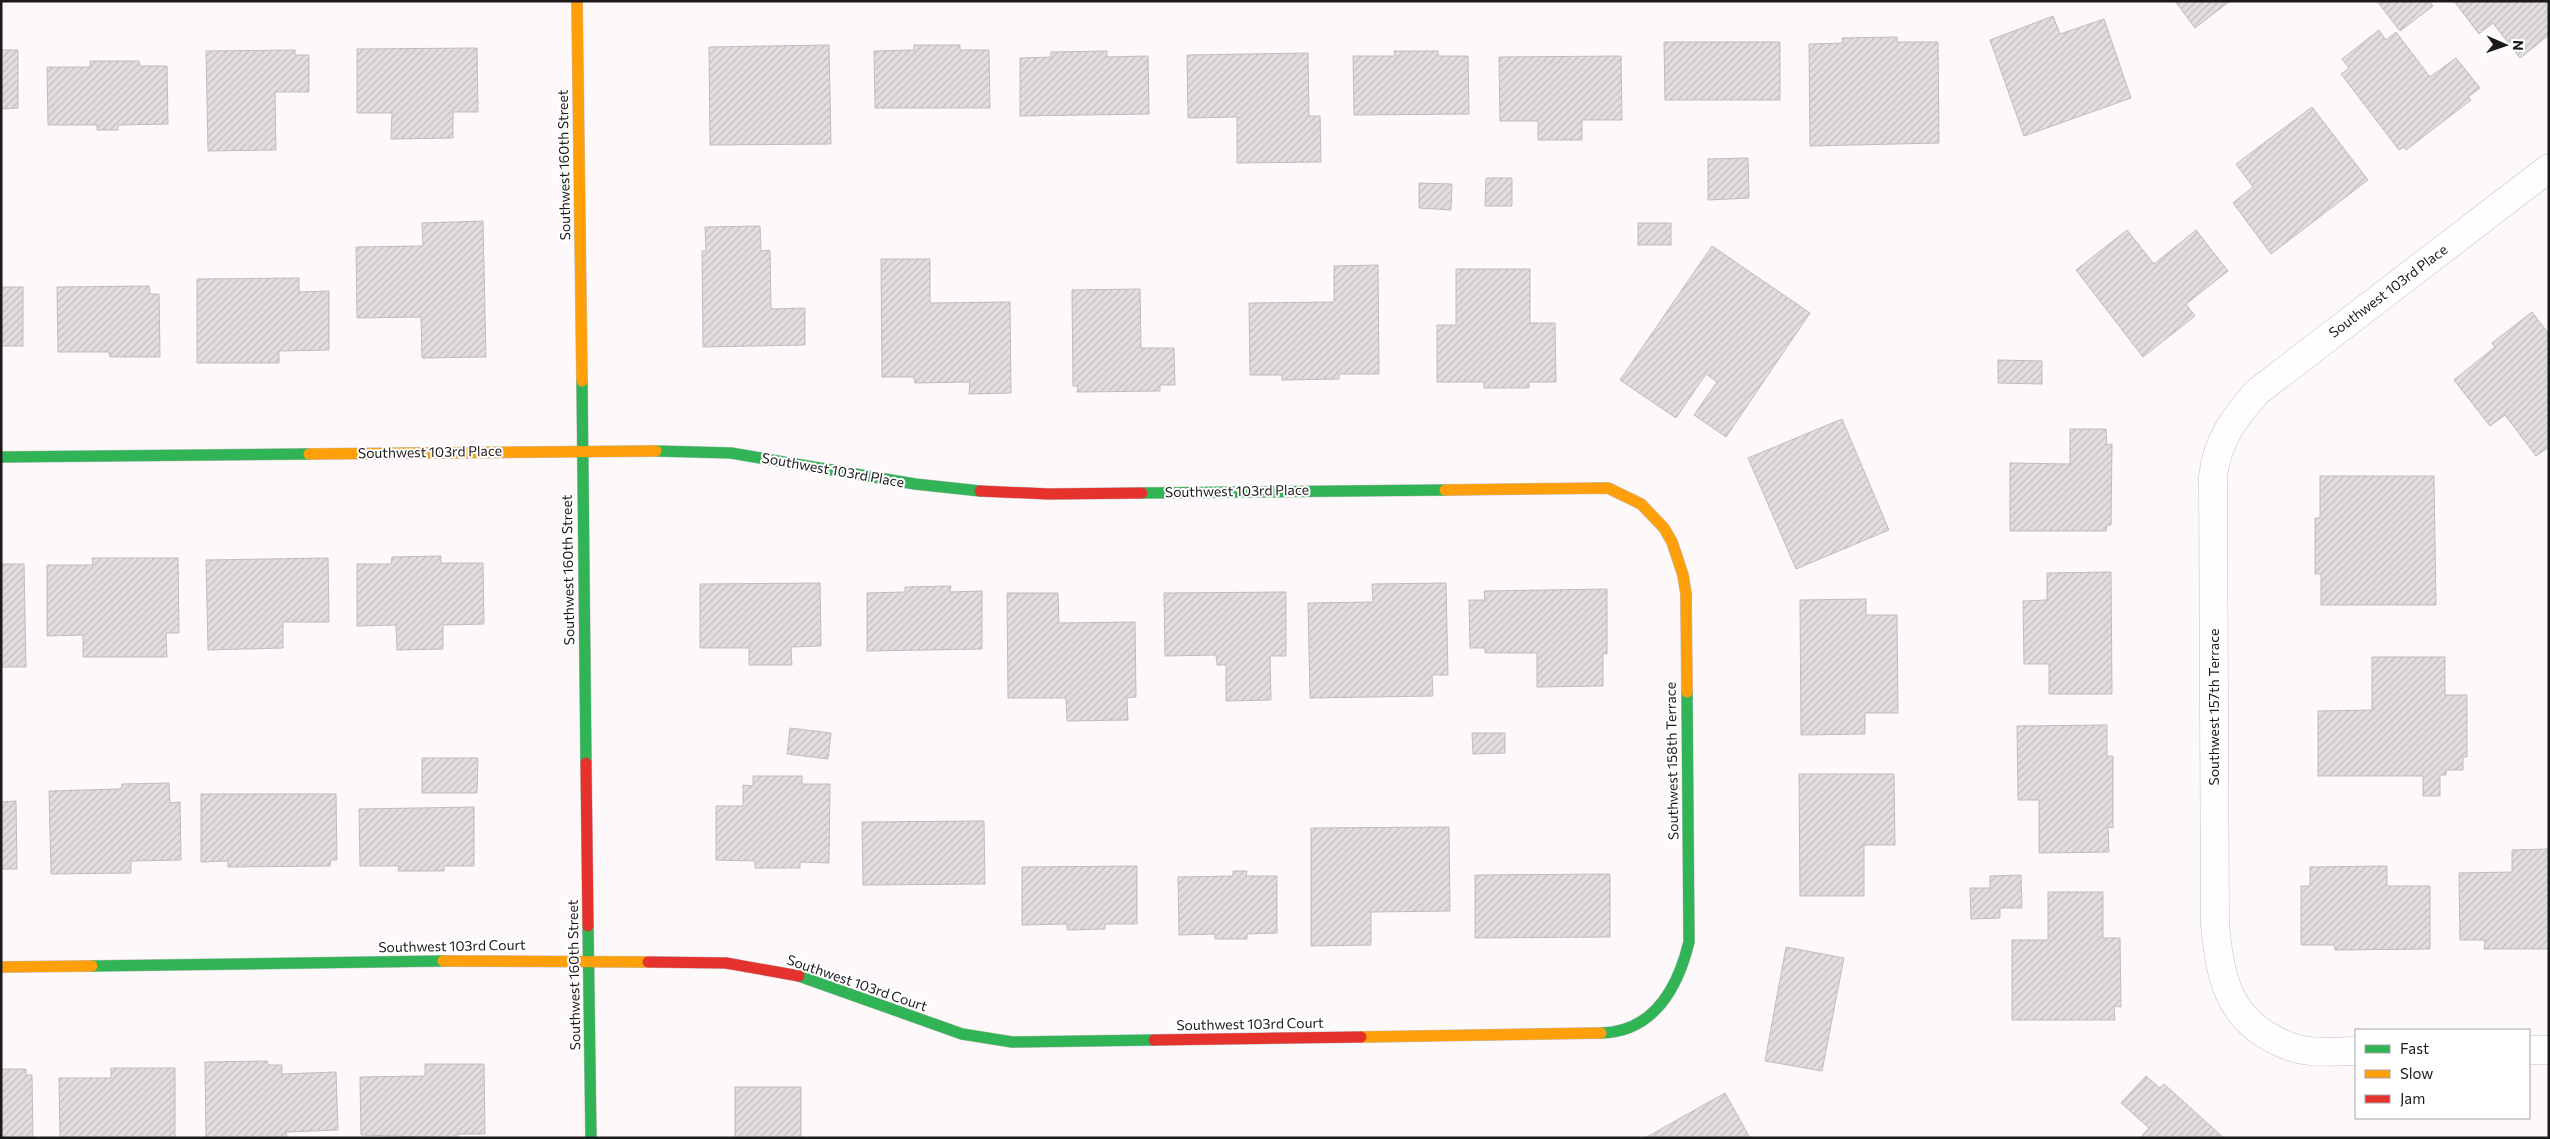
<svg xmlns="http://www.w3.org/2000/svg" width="2550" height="1139" font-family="Commissioner,sans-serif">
<defs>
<pattern id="building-hatch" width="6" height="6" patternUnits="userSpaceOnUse" patternTransform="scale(1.25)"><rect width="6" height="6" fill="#e1dde0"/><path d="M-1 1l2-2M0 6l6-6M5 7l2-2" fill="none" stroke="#c0bdc0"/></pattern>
</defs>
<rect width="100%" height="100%" fill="#fdf9fb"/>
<g fill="url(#building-hatch)" stroke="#c0bdbf">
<path d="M 2175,1 L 2230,1 L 2195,28 Z"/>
<path d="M 2377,1 L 2429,1 L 2433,6 L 2400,31 Z"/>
<path d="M 2454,1 L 2549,1 L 2549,35 L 2520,58 L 2493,23 L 2479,34 Z"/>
<path d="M 2053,16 L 2060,34 L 2104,19 L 2131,98 L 2024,136 L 1990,40 Z"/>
<path d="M 2379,30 L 2386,40 L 2396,32 L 2430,77 L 2456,58 L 2480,88 L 2468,97 L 2471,100 L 2406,150 L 2404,147 L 2399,150 L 2341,74 L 2349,68 L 2342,59 Z"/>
<path d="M 1897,37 L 1897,42 L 1938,42 L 1939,143 L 1810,146 L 1809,44 L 1843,43 L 1842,38 Z"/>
<path d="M 1664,42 L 1780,42 L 1780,100 L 1665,100 Z"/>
<path d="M 829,45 L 831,144 L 710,145 L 709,47 Z"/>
<path d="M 914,45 L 960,45 L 960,50 L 989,50 L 990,108 L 875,108 L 874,51 L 914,50 Z"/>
<path d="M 477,48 L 478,112 L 453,112 L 453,138 L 391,139 L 392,113 L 357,113 L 357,49 Z"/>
<path d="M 1,50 L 18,50 L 18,108 L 1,109 Z"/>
<path d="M 295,50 L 295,55 L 309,55 L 309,92 L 275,92 L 276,150 L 208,151 L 206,51 Z"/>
<path d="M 1107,51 L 1107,57 L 1148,56 L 1149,114 L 1020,116 L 1020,58 L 1051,57 L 1051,52 Z"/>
<path d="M 1394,51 L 1438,51 L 1438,56 L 1468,56 L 1469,114 L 1354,115 L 1353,56 L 1395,56 Z"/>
<path d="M 1308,53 L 1309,116 L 1320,116 L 1321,162 L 1237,163 L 1237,117 L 1188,118 L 1187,55 Z"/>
<path d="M 1621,56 L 1622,120 L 1582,120 L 1582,140 L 1538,140 L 1538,121 L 1500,121 L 1499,57 Z"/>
<path d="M 90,61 L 139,61 L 140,66 L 167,66 L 168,124 L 118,125 L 118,130 L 97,130 L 97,125 L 48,125 L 47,67 L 90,67 Z"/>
<path d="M 2312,107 L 2368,180 L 2271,254 L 2233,203 L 2253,187 L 2236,164 Z"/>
<path d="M 1748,158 L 1749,198 L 1708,200 L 1708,159 Z"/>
<path d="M 1486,178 L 1512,178 L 1512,206 L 1485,206 Z"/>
<path d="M 1419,183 L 1452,184 L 1451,210 L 1419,208 Z"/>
<path d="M 483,221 L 486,357 L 422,358 L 421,317 L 357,318 L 356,247 L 423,246 L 422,223 Z"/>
<rect x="1638" y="223" width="33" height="22"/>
<path d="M 760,226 L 761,251 L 770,250 L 771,309 L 805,308 L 805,345 L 703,347 L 702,251 L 706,251 L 705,227 Z"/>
<path d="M 2127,230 L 2154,264 L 2196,230 L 2228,271 L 2186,304 L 2195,316 L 2143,357 L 2076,270 Z"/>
<path d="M 1712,246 L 1810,313 L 1726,437 L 1694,415 L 1717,382 L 1706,374 L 1676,418 L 1620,380 Z"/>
<path d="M 881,259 L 930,259 L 930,303 L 1010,302 L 1011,393 L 969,394 L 970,382 L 915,383 L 914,377 L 882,377 Z"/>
<path d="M 1378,265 L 1379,374 L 1339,374 L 1339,379 L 1282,380 L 1282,375 L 1250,375 L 1249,303 L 1334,302 L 1334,266 Z"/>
<path d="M 1456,269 L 1530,269 L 1530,323 L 1555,323 L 1556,382 L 1529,382 L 1529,388 L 1484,388 L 1484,382 L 1437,382 L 1437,325 L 1456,325 Z"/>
<path d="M 299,278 L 299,292 L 329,291 L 329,350 L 279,351 L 279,363 L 197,363 L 197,279 Z"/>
<path d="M 149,286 L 150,294 L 159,294 L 160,357 L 110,357 L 109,352 L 58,352 L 57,287 Z"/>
<rect x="1" y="287" width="22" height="59"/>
<path d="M 1140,289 L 1141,348 L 1174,348 L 1175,385 L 1160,385 L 1160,391 L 1077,392 L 1078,386 L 1073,386 L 1072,290 Z"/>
<path d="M 2532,312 L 2549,334 L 2549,447 L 2536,456 L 2505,415 L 2490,426 L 2454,380 L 2495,347 L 2492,343 Z"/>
<path d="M 1998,360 L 2042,361 L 2042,384 L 1998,383 Z"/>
<path d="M 1842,419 L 1889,530 L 1796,569 L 1748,458 Z"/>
<path d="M 2070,429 L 2106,429 L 2107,445 L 2112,444 L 2111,525 L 2107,525 L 2106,531 L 2010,531 L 2010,463 L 2070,464 Z"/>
<path d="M 2320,476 L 2434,476 L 2436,605 L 2321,605 L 2321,574 L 2315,574 L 2315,518 L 2320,518 Z"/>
<path d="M 441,556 L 441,563 L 483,563 L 484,624 L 443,625 L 443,649 L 397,650 L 396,625 L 357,626 L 357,564 L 391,564 L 392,557 Z"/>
<path d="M 92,558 L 178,558 L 179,633 L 166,633 L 167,657 L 83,657 L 83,635 L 47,636 L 47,565 L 93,565 Z"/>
<path d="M 328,558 L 329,622 L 283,622 L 283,648 L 208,650 L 206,560 Z"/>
<path d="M 1,564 L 24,564 L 26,667 L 1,667 Z"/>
<path d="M 2111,572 L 2112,694 L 2049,694 L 2049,664 L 2024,664 L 2023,601 L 2047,600 L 2047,573 Z"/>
<path d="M 820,583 L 821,646 L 791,647 L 792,665 L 749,665 L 749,648 L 700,648 L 700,584 Z"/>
<path d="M 1446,583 L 1448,675 L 1432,675 L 1433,696 L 1310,698 L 1308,603 L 1373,602 L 1372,584 Z"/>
<path d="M 951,586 L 950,592 L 982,591 L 982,649 L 867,651 L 867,593 L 905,592 L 905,587 Z"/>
<path d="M 1607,589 L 1607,654 L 1603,653 L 1603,686 L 1537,687 L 1537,653 L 1485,653 L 1485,648 L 1470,648 L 1469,600 L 1485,600 L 1484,591 Z"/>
<path d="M 1286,592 L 1286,656 L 1270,656 L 1271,700 L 1226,701 L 1226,665 L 1217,665 L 1216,655 L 1165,656 L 1164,593 Z"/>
<path d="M 1007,593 L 1058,593 L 1059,623 L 1135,622 L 1136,697 L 1127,698 L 1128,720 L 1067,721 L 1066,698 L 1008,698 Z"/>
<path d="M 1866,599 L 1866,615 L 1897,615 L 1898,713 L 1865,713 L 1865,734 L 1801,735 L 1800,600 Z"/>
<path d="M 2372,657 L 2445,657 L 2445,695 L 2467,695 L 2467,757 L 2463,757 L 2463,770 L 2446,770 L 2446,775 L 2440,775 L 2440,796 L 2423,796 L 2423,776 L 2318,776 L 2318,711 L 2372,710 Z"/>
<path d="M 2107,725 L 2107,756 L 2113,756 L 2113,828 L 2108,827 L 2109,852 L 2039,853 L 2039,800 L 2018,800 L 2017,726 Z"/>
<path d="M 790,728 L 831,733 L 828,759 L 787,754 Z"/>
<path d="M 1472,733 L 1505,733 L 1505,753 L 1473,754 Z"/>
<path d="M 422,758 L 478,758 L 477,793 L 422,793 Z"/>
<path d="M 1799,774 L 1894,774 L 1895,845 L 1864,845 L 1864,896 L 1800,896 Z"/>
<path d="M 753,776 L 802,776 L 802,784 L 830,784 L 829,863 L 800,862 L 800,868 L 755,868 L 755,861 L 716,860 L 716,806 L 743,806 L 743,785 L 753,786 Z"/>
<path d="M 169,783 L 170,803 L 180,802 L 181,860 L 131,861 L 131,873 L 51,874 L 49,791 L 121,789 L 122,784 Z"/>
<path d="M 201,794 L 336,794 L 337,860 L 331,860 L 330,866 L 228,867 L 228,861 L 201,862 Z"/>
<path d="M 16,801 L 17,869 L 1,869 L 1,802 Z"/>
<path d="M 474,807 L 474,866 L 444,866 L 444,871 L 398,871 L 399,866 L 360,866 L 359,809 Z"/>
<path d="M 984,821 L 985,884 L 863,885 L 862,822 Z"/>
<path d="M 1449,827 L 1450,911 L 1371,912 L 1371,945 L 1311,946 L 1311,828 Z"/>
<path d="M 2549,849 L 2549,949 L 2484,949 L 2485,940 L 2460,940 L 2459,873 L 2512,872 L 2512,850 Z"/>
<path d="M 1137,866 L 1137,924 L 1105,924 L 1105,929 L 1067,930 L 1067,924 L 1022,925 L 1022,867 Z"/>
<path d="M 2387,866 L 2387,886 L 2430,886 L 2430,949 L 2335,950 L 2334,945 L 2301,945 L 2301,886 L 2310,886 L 2310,867 Z"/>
<path d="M 1233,871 L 1247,871 L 1246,876 L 1277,876 L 1277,933 L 1247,934 L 1247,939 L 1215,939 L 1215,934 L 1179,935 L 1178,877 L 1233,876 Z"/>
<path d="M 1610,874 L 1610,937 L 1475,938 L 1475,875 Z"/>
<path d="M 2021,875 L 2022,908 L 2000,908 L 2000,918 L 1971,919 L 1970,888 L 1990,888 L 1990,876 Z"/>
<path d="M 2048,892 L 2103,892 L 2103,938 L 2120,938 L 2121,1007 L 2114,1006 L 2115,1020 L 2012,1020 L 2012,940 L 2048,940 Z"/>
<path d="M 1786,947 L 1844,958 L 1822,1071 L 1765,1061 Z"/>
<path d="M 267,1061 L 268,1065 L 282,1065 L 282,1074 L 336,1072 L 338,1130 L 286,1132 L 287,1138 L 206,1138 L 205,1062 Z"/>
<path d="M 425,1064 L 484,1064 L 485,1134 L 458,1134 L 458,1138 L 361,1135 L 360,1077 L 425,1076 Z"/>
<path d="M 111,1068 L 175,1068 L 175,1138 L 60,1138 L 59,1078 L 111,1078 Z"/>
<path d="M 1,1069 L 26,1069 L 26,1075 L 32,1075 L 33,1138 L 1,1138 Z"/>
<path d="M 2146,1076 L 2160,1088 L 2164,1084 L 2224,1138 L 2140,1138 L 2149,1128 L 2121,1103 Z"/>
<rect x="735" y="1087" width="66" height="51"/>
<path d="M 1725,1093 L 1750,1138 L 1645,1138 Z"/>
</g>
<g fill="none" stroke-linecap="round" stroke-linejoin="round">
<defs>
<g id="street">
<path d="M 2529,1050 L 2549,1050"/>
<path d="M 2356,1051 C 2341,1051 2325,1053 2310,1051 C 2298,1050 2287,1046 2277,1041 C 2227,1017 2220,975 2215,925 L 2213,477 C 2217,441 2234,418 2257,392 L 2549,168"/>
</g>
<g id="fast">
<path d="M 582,381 L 586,763"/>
<path d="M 656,451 L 731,453 L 915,484 L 980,491"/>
<path d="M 1,457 L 309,454"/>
<path d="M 1142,493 L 1445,490"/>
<path d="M 588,926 L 591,1138"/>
<path d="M 92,966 L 443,961"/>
<path d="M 799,976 L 962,1034 L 1012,1042 L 1154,1040"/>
<path d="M 1601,1033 C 1654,1032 1678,987 1689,942 L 1687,692"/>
</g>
<g id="slow">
<path d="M 577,1 L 582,381"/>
<path d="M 309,454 L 656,451"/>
<path d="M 1445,490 L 1608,488 L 1641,504 L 1664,528 L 1672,542 L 1683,575 L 1686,594 L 1687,692"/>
<path d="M 443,961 L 648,962"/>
<path d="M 1,967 L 92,966"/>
<path d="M 1361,1037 L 1601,1033"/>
</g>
<g id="jam">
<path d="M 980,491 L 1049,494 L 1142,493"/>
<path d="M 586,763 L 588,926"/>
<path d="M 648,962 L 726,963 L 799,976"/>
<path d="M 1154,1040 L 1361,1037"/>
</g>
</defs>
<use href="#street" stroke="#c3bfc1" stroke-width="29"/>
<use href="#fast" stroke="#c3bfc1" stroke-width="12"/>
<use href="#slow" stroke="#c3bfc1" stroke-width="12"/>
<use href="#jam" stroke="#c3bfc1" stroke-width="12"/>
<use href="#street" stroke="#fffefe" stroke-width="28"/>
<use href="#fast" stroke="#30b455" stroke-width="11"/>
<use href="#slow" stroke="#ff9f0a" stroke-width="11"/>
<use href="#jam" stroke="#e5322d" stroke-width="11"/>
</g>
<g text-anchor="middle" stroke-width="4" stroke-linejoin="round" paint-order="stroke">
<g font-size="14" fill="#1c191b" stroke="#fff">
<text transform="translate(564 165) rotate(-91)" y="5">Southwest 160th Street</text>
<text transform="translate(2388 291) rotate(-37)" y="5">Southwest 103rd Place</text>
<text transform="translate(430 452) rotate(-1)" y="5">Southwest 103rd Place</text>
<text transform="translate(833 470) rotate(10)" y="5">Southwest 103rd Place</text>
<text transform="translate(1237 491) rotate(-1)" y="5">Southwest 103rd Place</text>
<text transform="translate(568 570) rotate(-91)" y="5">Southwest 160th Street</text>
<text transform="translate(2214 707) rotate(-90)" y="5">Southwest 157th Terrace</text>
<text transform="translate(1672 761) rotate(-91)" y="5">Southwest 158th Terrace</text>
<text transform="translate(452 946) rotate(-1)" y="5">Southwest 103rd Court</text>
<text transform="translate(574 975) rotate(-91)" y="5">Southwest 160th Street</text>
<text transform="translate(857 983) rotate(19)" y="5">Southwest 103rd Court</text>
<text transform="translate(1250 1024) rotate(-1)" y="5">Southwest 103rd Court</text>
</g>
</g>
<rect width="2550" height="1139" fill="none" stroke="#1c191b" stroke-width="5"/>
<rect x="2355" y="1029" width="175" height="90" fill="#ffffff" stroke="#a4a3a4"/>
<rect x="2365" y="1045" width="25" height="8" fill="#30b455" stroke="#a4a3a4"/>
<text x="2400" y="1054" font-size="15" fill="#1c191b">Fast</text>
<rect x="2365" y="1070" width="25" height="8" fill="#ff9f0a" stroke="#a4a3a4"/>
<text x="2400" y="1079" font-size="15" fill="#1c191b">Slow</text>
<rect x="2365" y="1095" width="25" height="8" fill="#e5322d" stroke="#a4a3a4"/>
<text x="2400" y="1104" font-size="15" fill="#1c191b">Jam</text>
<g transform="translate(2505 45) rotate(92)" stroke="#ffffff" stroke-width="4" paint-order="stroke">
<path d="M0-4L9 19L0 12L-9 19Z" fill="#1c191b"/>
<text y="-8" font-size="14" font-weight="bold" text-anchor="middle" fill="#1c191b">N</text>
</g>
</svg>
